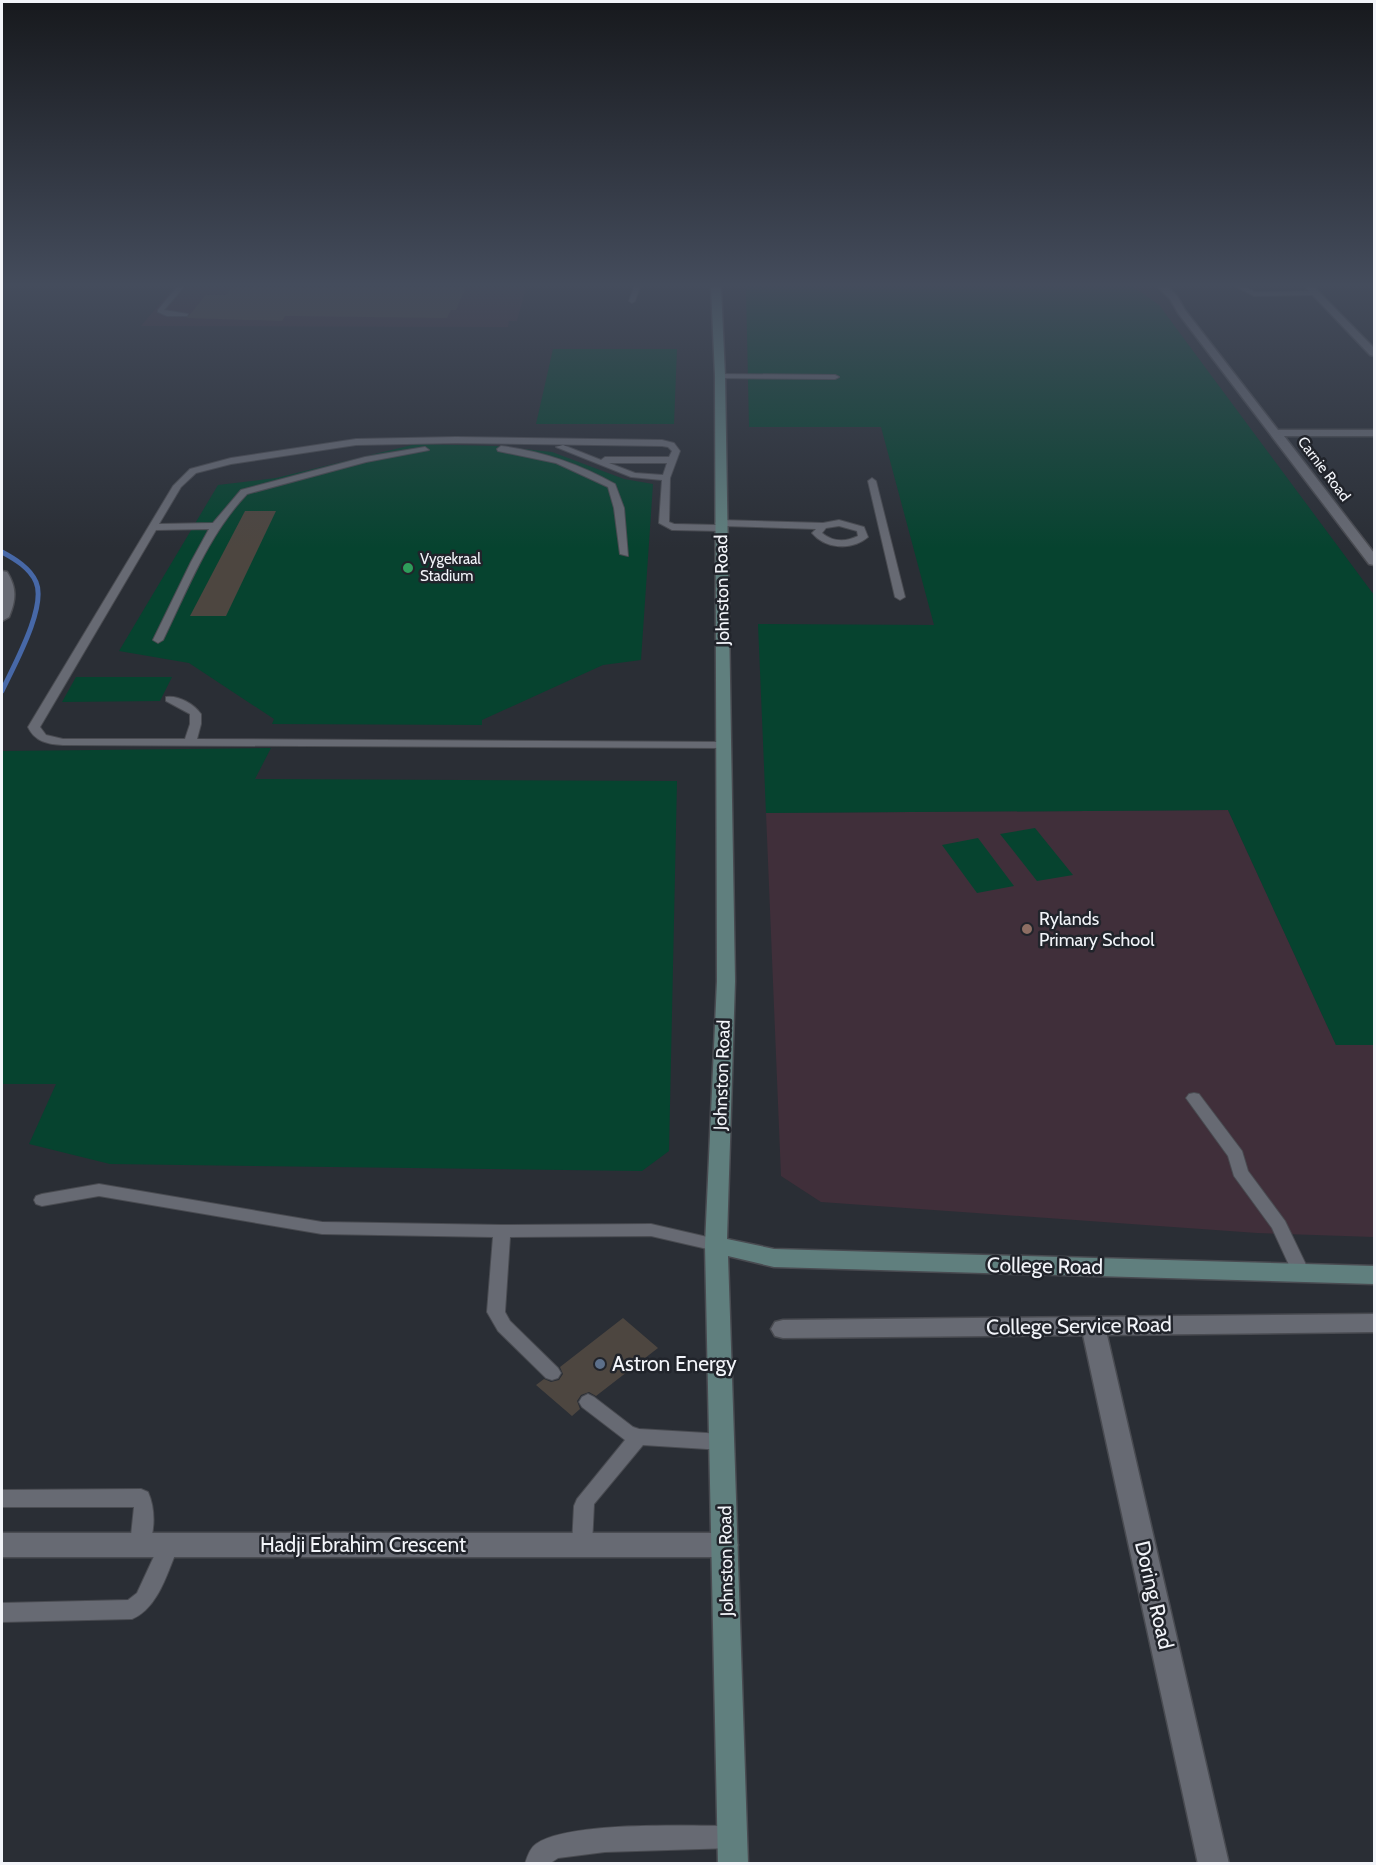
<svg xmlns="http://www.w3.org/2000/svg" width="1376" height="1865" font-family="Cabin,sans-serif">
<rect width="100%" height="100%" fill="#2a2e35"/>
<g fill="#402f3a">
<path d="M 174,287 L 526,287 L 517,321 L 509,321 L 508,327 L 141,326 Z"/>
<path d="M 1228,810 L 1336,1045 L 1374,1045 L 1374,1237 L 1257,1233 L 821,1202 L 781,1176 L 766,813 Z"/>
</g>
<g fill="#06432f">
<path d="M 746,287 L 1134,287 L 1159,305 L 1374,595 L 1374,1045 L 1336,1045 L 1228,810 L 766,813 L 758,624 L 934,625 L 881,427 L 749,427 Z"/>
<path d="M 553,349 L 677,349 L 674,424 L 536,424 Z"/>
<path d="M 416,444 L 496,446 L 552,452 L 624,479 L 653,484 L 641,660 L 603,665 L 482,720 L 482,725 L 272,724 L 274,719 L 189,663 L 119,651 L 218,485 L 276,478 Z"/>
<path d="M 76,677 L 172,677 L 160,701 L 62,702 Z"/>
<path d="M 271,748 L 255,779 L 677,781 L 669,1151 L 642,1171 L 110,1164 L 29,1144 L 56,1084 L 2,1084 L 2,751 Z"/>
<path d="M 1035,828 L 1073,875 L 1037,881 L 1000,834 Z"/>
<path d="M 978,838 L 1014,886 L 977,893 L 942,845 Z"/>
</g>
<g fill="none" stroke-linecap="round" stroke-linejoin="round">
<path stroke="#4768a7" stroke-width="5" d="M 2,552 C 15,559 30,568 36,582 C 47,607 13,667 2,691"/>
</g>
<g fill="#4d4640">
<path d="M 232,287 L 311,288 L 466,287 L 456,310 L 451,310 L 447,318 L 285,316 L 282,321 L 187,318 L 206,295 L 226,295 Z"/>
<path d="M 245,511 L 276,511 L 226,616 L 190,616 Z"/>
<path d="M 623,1318 L 658,1348 L 596,1396 L 589,1392 L 581,1395 L 577,1401 L 580,1409 L 572,1416 L 536,1385 L 544,1379 L 551,1382 L 559,1380 L 563,1374 L 560,1367 Z"/>
</g>
<g fill="none" stroke-linecap="round" stroke-linejoin="round">
<defs>
<g id="lane">
<path d="M 177,287 L 184,287 L 164,310 L 188,314 L 187,316 L 167,316 L 158,312 L 158,310 Z"/>
<path d="M 634,287 L 640,287 L 635,301 L 632,303 L 629,301 Z"/>
<path d="M 1237,287 L 1246,287 L 1255,292 L 1315,291 L 1318,293 L 1315,295 L 1254,296 Z"/>
<path d="M 720,374 L 835,375 L 839,377 L 835,379 L 717,378 L 717,374 Z"/>
<path d="M 456,437 L 662,440 L 674,443 L 680,451 L 670,478 L 669,522 L 674,524 L 717,525 L 715,523 L 720,520 L 823,523 L 839,520 L 864,527 L 868,537 C 852,551 825,549 812,533 L 816,529 L 724,526 L 726,528 L 721,531 L 672,530 L 659,523 L 662,480 L 631,477 L 556,447 L 563,445 L 601,460 L 605,457 L 669,457 L 672,451 L 668,447 L 662,446 L 456,443 L 356,445 L 231,464 L 196,473 L 181,487 L 159,524 L 213,523 L 241,490 L 365,457 L 425,447 L 429,450 L 366,462 L 247,494 C 208,535 188,589 163,640 L 158,643 L 153,640 L 191,562 L 209,529 L 156,530 L 40,727 L 46,735 L 63,739 L 185,739 L 190,724 L 190,714 L 166,701 L 166,697 C 178,695 194,704 201,714 L 201,724 L 197,739 L 724,742 L 730,745 L 724,748 L 63,745 C 48,744 35,742 28,727 L 173,486 L 190,469 L 231,458 L 356,439 ZM 609,463 L 667,463 L 663,475 L 635,473 ZM 839,526 L 857,531 L 858,536 C 846,542 833,542 822,533 L 826,528 Z"/>
<path d="M 501,446 C 542,451 579,464 615,484 L 624,508 L 628,556 L 620,554 L 614,508 L 608,487 L 556,463 L 498,451 L 497,449 Z"/>
<path d="M 872,478 L 876,481 L 905,597 L 900,600 L 895,597 L 868,481 Z"/>
<path d="M 1194,1093 L 1199,1094 L 1242,1151 L 1248,1171 L 1285,1221 L 1310,1273 L 1307,1278 L 1301,1280 L 1295,1278 L 1272,1228 L 1234,1176 L 1228,1156 L 1186,1098 L 1189,1094 Z"/>
<path d="M 99,1184 L 322,1222 L 502,1225 L 651,1224 L 716,1239 L 722,1240 L 724,1245 L 722,1250 L 716,1251 L 651,1236 L 510,1237 L 505,1312 L 510,1321 L 558,1368 L 561,1373 L 558,1378 L 552,1380 L 546,1378 L 498,1331 L 487,1312 L 493,1237 L 322,1234 L 99,1196 L 42,1206 L 36,1204 L 34,1200 L 36,1196 L 42,1194 Z"/>
<path d="M 588,1394 L 594,1397 L 633,1427 L 639,1429 L 723,1434 L 730,1436 L 732,1442 L 730,1448 L 723,1450 L 643,1445 L 594,1504 L 592,1545 L 589,1551 L 582,1554 L 575,1551 L 572,1545 L 574,1506 L 577,1499 L 625,1440 L 582,1407 L 579,1402 L 582,1397 Z"/>
<path d="M 141,1489 L 148,1492 C 156,1510 155,1533 147,1551 L 140,1554 L 133,1551 L 130,1545 L 134,1507 L 2,1507 L 2,1490 Z"/>
<path d="M 169,1536 L 176,1539 L 179,1545 C 168,1570 159,1608 132,1619 L 2,1622 L 2,1603 L 128,1600 L 137,1593 L 162,1539 Z"/>
<path d="M 732,1826 L 740,1829 L 743,1837 L 740,1845 L 732,1848 L 605,1852 L 558,1858 L 549,1864 L 525,1864 C 527,1857 530,1848 536,1844 C 568,1821 690,1826 732,1826 Z"/>
</g>
<g id="street">
<path d="M 1158,287 L 1168,287 L 1177,296 L 1185,310 L 1278,430 L 1374,430 L 1374,436 L 1284,436 L 1374,553 L 1374,565 L 1369,564 L 1178,313 L 1170,299 Z"/>
<path d="M 1305,287 L 1314,287 L 1374,348 L 1374,356 L 1370,355 Z"/>
<path d="M 2,571 L 7,572 C 17,588 16,600 9,617 L 2,621 Z"/>
<path d="M 1374,1314 L 1374,1332 L 1107,1335 L 1229,1864 L 1198,1864 L 1083,1335 L 783,1338 L 775,1336 L 771,1329 L 775,1322 L 783,1320 Z"/>
<path d="M 2,1533 L 725,1533 L 734,1537 L 738,1545 L 734,1553 L 725,1557 L 2,1557 Z"/>
</g>
<path id="secondary" d="M 711,287 L 721,287 L 725,376 L 735,981 L 727,1239 L 774,1249 L 1374,1266 L 1374,1284 L 774,1267 L 728,1256 L 748,1864 L 718,1864 L 705,1245 L 717,981 L 715,376 Z"/>
</defs>
<use href="#lane" stroke="#494b51" stroke-width="2"/>
<use href="#street" stroke="#494b51" stroke-width="3"/>
<use href="#secondary" stroke="#494b51" stroke-width="3"/>
<use href="#lane" fill="#676a73" fill-rule="evenodd"/>
<use href="#street" fill="#676a73" fill-rule="evenodd"/>
<use href="#secondary" fill="#607f7e" fill-rule="evenodd"/>
</g>
<linearGradient id="sky" x2="0" y2="1"><stop stop-color="#17191d"/><stop offset="0.52" stop-color="#444c5c"/><stop offset="1" stop-color="#444c5c" stop-opacity="0"/></linearGradient>
<rect width="1376" height="548" fill="url(#sky)"/>
<circle fill="#2e9e5b" stroke="#21242b" stroke-width="2" cx="408" cy="568" r="6"/>
<circle fill="#8d6e63" stroke="#21242b" stroke-width="2" cx="1027" cy="929" r="6"/>
<circle fill="#5c6f8a" stroke="#21242b" stroke-width="2" cx="600" cy="1364" r="6"/>
<g text-anchor="middle" stroke-width="5" stroke-linejoin="round" paint-order="stroke">
<g font-size="15" fill="#f2f4f9" stroke="#21242b">
<text transform="translate(1324 469) rotate(53)" y="5">Carnie Road</text>
</g>
<g font-size="15" fill="#f2f4f9" stroke="#21242b" text-anchor="start">
<text x="420" y="564">Vygekraal<tspan x="420" dy="17">Stadium</tspan></text>
</g>
<g font-size="18" fill="#f2f4f9" stroke="#21242b">
<text transform="translate(722 590) rotate(-91)" y="6">Johnston Road</text>
<text transform="translate(722 1075) rotate(-88)" y="6">Johnston Road</text>
<text transform="translate(726 1561) rotate(-91)" y="6">Johnston Road</text>
</g>
<g font-size="18" fill="#f2f4f9" stroke="#21242b" text-anchor="start">
<text x="1039" y="925">Rylands<tspan x="1039" dy="21">Primary School</tspan></text>
</g>
<g font-size="21" fill="#f2f4f9" stroke="#21242b">
<text transform="translate(1045 1266) rotate(1)" y="7">College Road</text>
<text transform="translate(1079 1326) rotate(-1)" y="7">College Service Road</text>
<text x="363" y="1552">Hadji Ebrahim Crescent</text>
<text transform="translate(1154 1595) rotate(77)" y="7">Doring Road</text>
</g>
<g font-size="21" fill="#f2f4f9" stroke="#21242b" text-anchor="start">
<text x="612" y="1371">Astron Energy</text>
</g>
</g>
<rect width="1376" height="1865" fill="none" stroke="#f2f4f9" stroke-width="6"/>
</svg>
